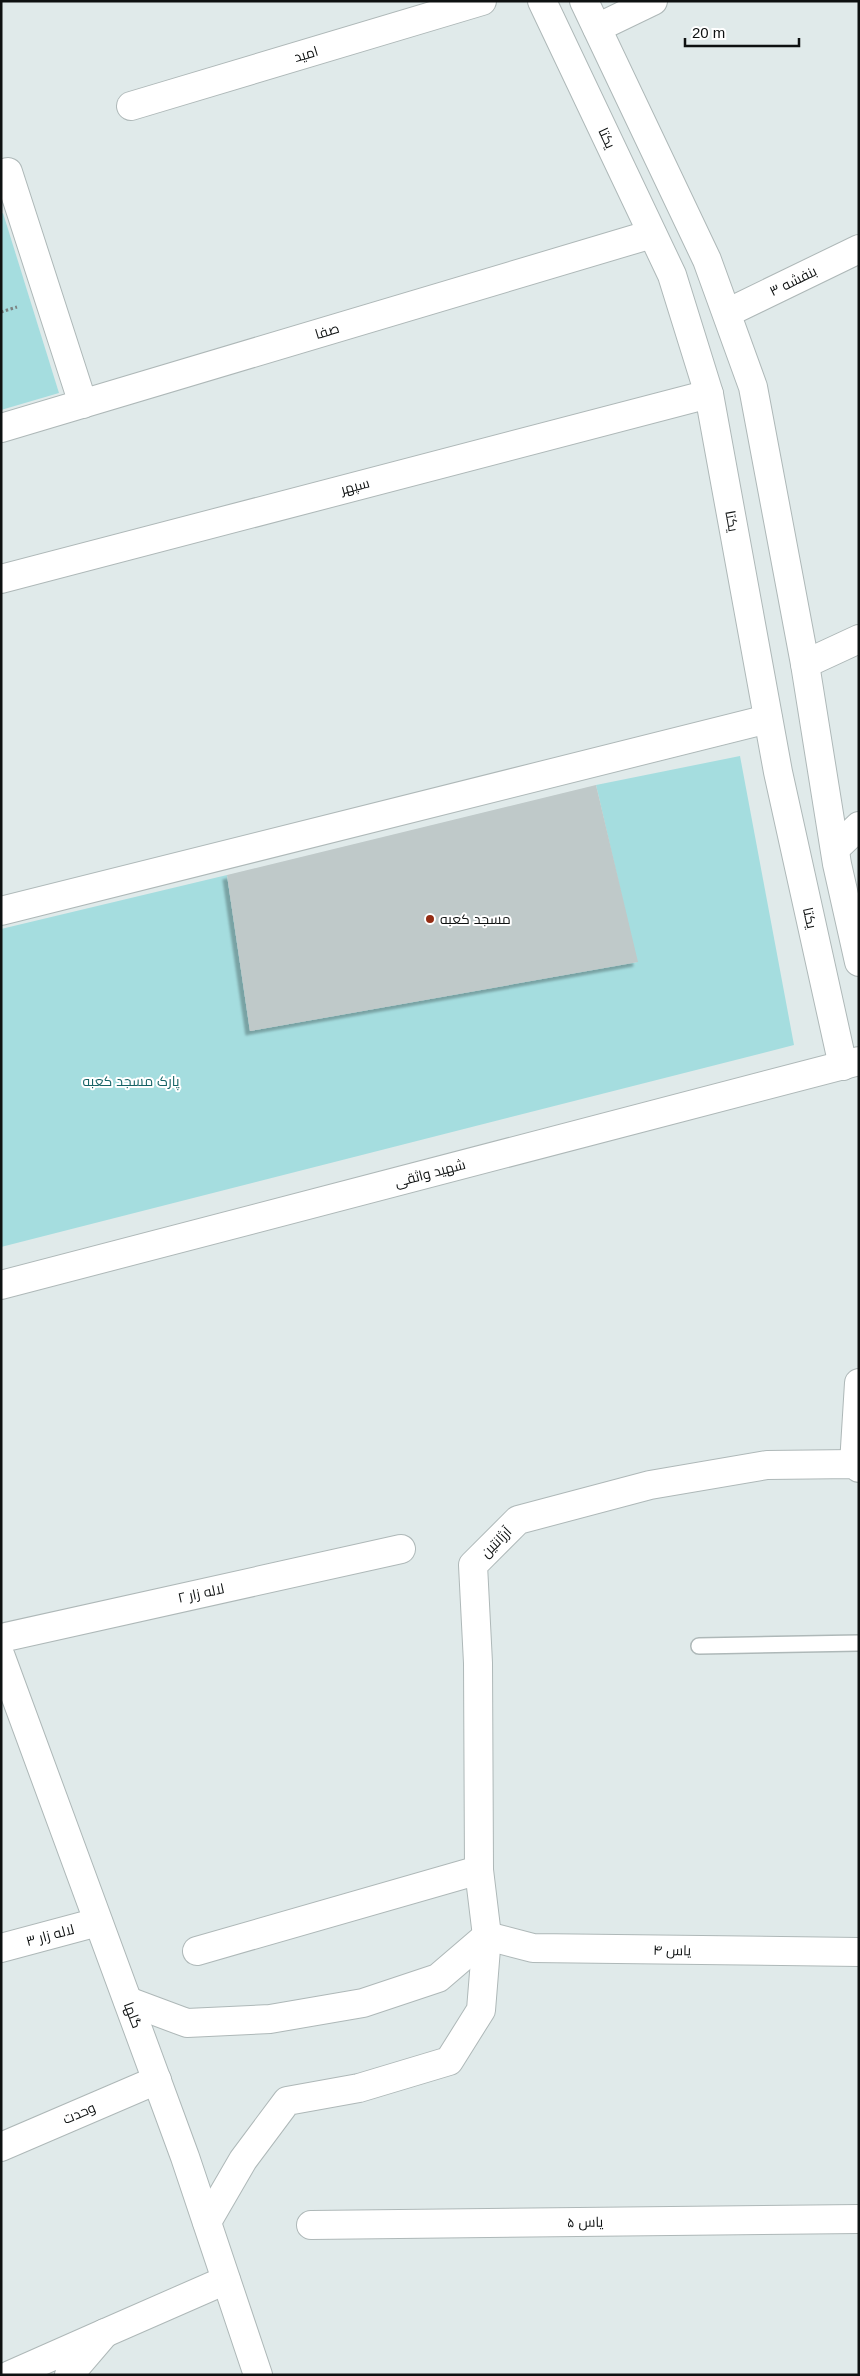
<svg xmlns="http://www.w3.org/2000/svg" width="860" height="2376" font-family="Helvetica,Cairo,sans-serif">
<defs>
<filter id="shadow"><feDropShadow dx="-4.5" dy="4.5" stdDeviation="1" flood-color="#0004"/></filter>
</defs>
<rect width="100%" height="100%" fill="#e0eaea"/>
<g fill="#a5dddf">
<path d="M 3,213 L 59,393 L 1,410 L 1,214 Z"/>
<path d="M 740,756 L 794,1045 L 1,1247 L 1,929 L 227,875 L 250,1031 L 637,962 L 596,785 Z"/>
</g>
<path fill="#bfc9c9" filter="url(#shadow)" d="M 596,785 L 638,962 L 250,1031 L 227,875 Z"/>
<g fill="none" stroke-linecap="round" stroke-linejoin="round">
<defs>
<path id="service" d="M 699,1646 L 859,1643"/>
<g id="minor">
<path d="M 597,28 L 653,1"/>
<path d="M 131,106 L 482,1"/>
<path d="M 1,174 L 8,172 L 83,404"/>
<path d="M 727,313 L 859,249"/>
<path d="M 1,428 L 652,234"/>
<path d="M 1,579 L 709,394"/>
<path d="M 805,664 L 859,639"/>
<path d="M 835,849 L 859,826"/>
<path d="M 1,911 L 768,719"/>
<path d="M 854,1464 L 859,1383"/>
<path d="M 1,1638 L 401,1549"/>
<path d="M 487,1936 L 533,1948 L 859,1952"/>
<path d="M 1,1948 L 98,1922"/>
<path d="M 197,1951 L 479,1870"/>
<path d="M 128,2001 L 187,2023 L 270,2019 L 363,2003 L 438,1978 L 487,1936"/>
<path d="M 207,2222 L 243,2160 L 287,2101 L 359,2088 L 449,2061 L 481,2010 L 487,1936 L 479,1870 L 478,1663 L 473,1565 L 518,1520 L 650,1485 L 767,1465 L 854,1464 L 859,1468"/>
<path d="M 311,2225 L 859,2219"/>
<path d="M 105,2333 L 226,2280"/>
<path d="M 10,2375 L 105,2333 L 69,2375"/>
</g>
<g id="tertiary">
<path d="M 542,1 L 672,275 L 709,394 L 778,772 L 843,1066"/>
<path d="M 584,1 L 707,260 L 753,387 L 805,664 L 837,864 L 859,962"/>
<path d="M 1,1285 L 859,1061"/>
<path d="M 1,1657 L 185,2157 L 258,2375"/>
<path d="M 1,2147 L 157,2080"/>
</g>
</defs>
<use href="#service" stroke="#aeb8b8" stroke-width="18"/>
<use href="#minor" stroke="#aeb8b8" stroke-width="30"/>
<use href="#tertiary" stroke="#aeb8b8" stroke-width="30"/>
<path stroke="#7b8282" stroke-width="3" stroke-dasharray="2.5 2.5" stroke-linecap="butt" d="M 1,312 L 17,307"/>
<use href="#service" stroke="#fff" stroke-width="15"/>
<use href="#minor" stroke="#fff" stroke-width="28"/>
<use href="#tertiary" stroke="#fff" stroke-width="28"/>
</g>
<circle fill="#942c13" stroke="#fff" stroke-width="2" cx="430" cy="919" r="5"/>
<g text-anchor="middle" stroke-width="4" stroke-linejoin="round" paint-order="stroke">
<g font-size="14" fill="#0e1111" stroke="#fff">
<text transform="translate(306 54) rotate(-17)" y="5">امید</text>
<text transform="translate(607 138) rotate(65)" y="5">یکتا</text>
<text transform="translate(793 281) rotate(-26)" y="5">بنفشه ۳</text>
<text transform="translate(327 331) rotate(-17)" y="5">صفا</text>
<text transform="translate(355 486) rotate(-15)" y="5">سپهر</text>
<text transform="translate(732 521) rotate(80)" y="5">یکتا</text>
<text transform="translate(810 918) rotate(77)" y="5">یکتا</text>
<text transform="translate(430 1173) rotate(-15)" y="5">شهید واثقی</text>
<text transform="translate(496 1542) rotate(-45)" y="5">آرژانتین</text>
<text transform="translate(201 1593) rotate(-12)" y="5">لاله زار ۲</text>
<text transform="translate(50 1935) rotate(-15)" y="5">لاله زار ۳</text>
<text transform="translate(672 1950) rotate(1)" y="5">یاس ۴</text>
<text transform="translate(133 2015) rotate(69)" y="5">گلها</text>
<text transform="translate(79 2113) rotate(-23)" y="5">وحدت</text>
<text transform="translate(585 2222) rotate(-1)" y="5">یاس ۵</text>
</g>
<g font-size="14" fill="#0e1111" stroke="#fff" text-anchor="start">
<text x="440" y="924">مسجد کعبه</text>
</g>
<g font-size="14" fill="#166366" stroke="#fff">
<text x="131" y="1086">پارک مسجد کعبه</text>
</g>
</g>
<rect width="860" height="2376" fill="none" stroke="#0e1111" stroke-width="5"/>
<path d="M685 38v8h114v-8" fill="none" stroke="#0e1111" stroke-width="2.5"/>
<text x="692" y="38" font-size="15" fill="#0e1111" stroke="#ffffff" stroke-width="4" paint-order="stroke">20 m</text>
</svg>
